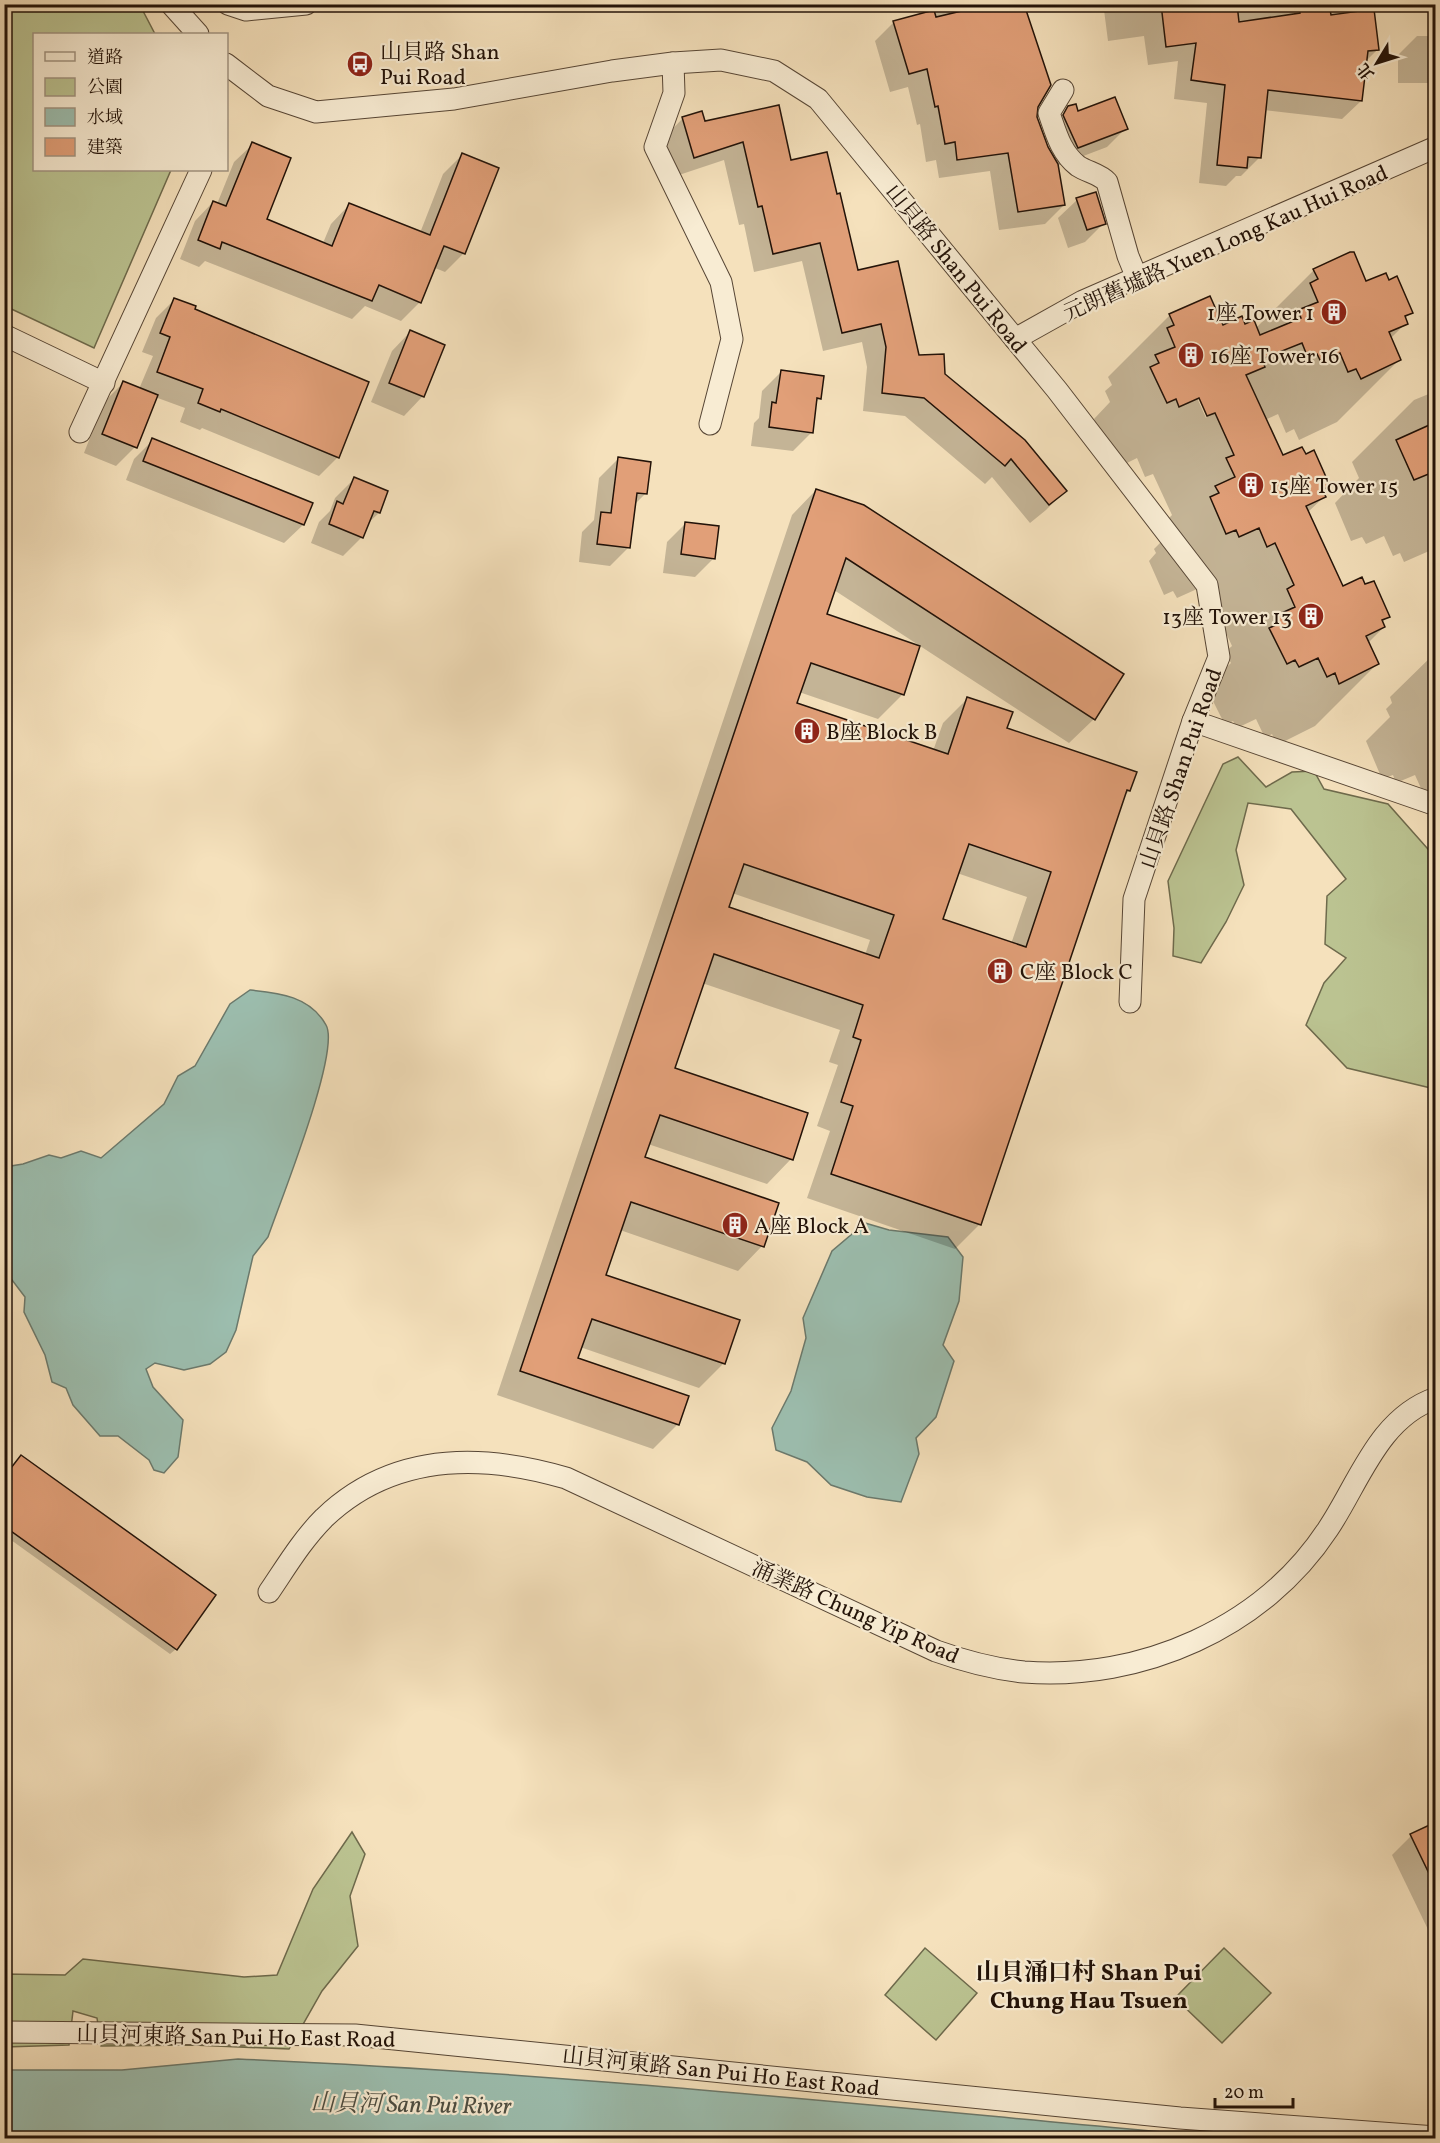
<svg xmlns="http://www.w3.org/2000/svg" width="1440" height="2143" font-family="Vollkorn,'Noto Serif TC',serif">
<rect width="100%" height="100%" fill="#f5e1bc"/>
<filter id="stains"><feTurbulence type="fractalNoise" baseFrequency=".00333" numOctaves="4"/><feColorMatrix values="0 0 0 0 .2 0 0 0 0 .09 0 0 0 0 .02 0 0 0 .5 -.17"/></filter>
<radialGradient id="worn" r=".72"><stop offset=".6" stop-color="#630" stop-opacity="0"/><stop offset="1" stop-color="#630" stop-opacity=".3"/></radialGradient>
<g fill="#bbc391" stroke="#6e6a4c" stroke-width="1.5">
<path d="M 4,5 L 134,5 L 143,11 L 155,34 L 34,34 L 34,170 L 171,170 L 94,348 L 5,306 Z"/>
<path d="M 1238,757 L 1266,787 L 1292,772 L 1314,771 L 1324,789 L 1388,804 L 1435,857 L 1435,1089 L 1347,1068 L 1306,1025 L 1324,983 L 1346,958 L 1325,944 L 1327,896 L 1346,879 L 1291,809 L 1248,803 L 1236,850 L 1244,885 L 1226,922 L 1201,963 L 1173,956 L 1174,928 L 1168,881 L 1223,764 Z"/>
<path d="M 352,1832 L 365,1854 L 350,1896 L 358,1946 L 322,1991 L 289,2049 L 193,2045 L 101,2046 L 97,2018 L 73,2011 L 69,2045 L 5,2047 L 4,1974 L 65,1975 L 83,1959 L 244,1977 L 277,1975 L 313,1889 Z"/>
<path d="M 925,1948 L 977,1993 L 936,2040 L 885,1995 Z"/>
<path d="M 1224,1948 L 1271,1993 L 1222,2043 L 1175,1998 Z"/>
</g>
<g fill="#9cbeaf" stroke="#6b796c" stroke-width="1.5">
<path d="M 250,990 C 279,993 310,996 326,1025 C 341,1051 280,1202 268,1237 L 253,1256 L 236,1330 L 226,1352 L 210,1364 L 184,1370 L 155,1363 L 146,1369 L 153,1387 L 183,1420 L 178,1457 L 164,1473 L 154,1470 L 149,1460 L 118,1436 L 100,1436 L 73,1405 L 66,1388 L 52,1382 L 45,1355 L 24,1312 L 25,1297 L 9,1276 L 4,1236 L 5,1167 L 23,1164 L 49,1155 L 61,1158 L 81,1151 L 101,1158 L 164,1104 L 178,1076 L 195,1066 L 230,1004 Z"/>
<path d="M 865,1223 L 889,1230 L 948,1237 L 963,1257 L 959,1301 L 943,1345 L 954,1361 L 936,1417 L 916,1438 L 919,1454 L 901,1502 L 867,1497 L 831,1485 L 807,1462 L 776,1450 L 772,1428 L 791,1391 L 806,1338 L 803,1318 L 832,1251 Z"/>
<path d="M 238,2059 C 570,2073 900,2109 1231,2138 L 13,2138 L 5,2134 L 5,2070 L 122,2070 Z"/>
</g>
<g fill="#0003" fill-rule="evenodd">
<path d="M 927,4 L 1023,4 L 1036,106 L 1035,117 L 1043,138 L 1049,127 L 1069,108 L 1078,113 L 1126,128 L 1107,147 L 1057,166 L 1064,205 L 1045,224 L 999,230 L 990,171 L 939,178 L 936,160 L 926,162 L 920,124 L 917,125 L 908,87 L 890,92 L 875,41 L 894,22 L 929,13 ZM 1044,140 L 1046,140 L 1053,153 L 1051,154 Z"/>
<path d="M 1071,4 L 1092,4 L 1072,9 Z"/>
<path d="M 1109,4 L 1365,4 L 1377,50 L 1366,61 L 1361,101 L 1342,119 L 1264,110 L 1259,158 L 1241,176 L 1236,176 L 1226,186 L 1199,183 L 1207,103 L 1174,99 L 1178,61 L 1148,65 L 1144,36 L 1108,41 L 1104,10 Z"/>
<path d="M 1417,36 L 1436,36 L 1436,77 L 1430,83 L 1398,83 L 1398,55 Z"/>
<path d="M 701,113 L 704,123 L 790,162 L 857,272 L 918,357 L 944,374 L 1065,491 L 1046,510 L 1030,523 L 992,477 L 985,484 L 905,416 L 863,411 L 867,367 L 862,342 L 823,351 L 802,261 L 754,272 L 744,224 L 739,225 L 724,160 L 676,176 L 664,138 L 682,119 Z"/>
<path d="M 253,144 L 265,220 L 323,243 L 331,224 L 349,205 L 420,233 L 443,174 L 462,155 L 464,253 L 445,272 L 435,268 L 420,302 L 401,321 L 365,306 L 352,319 L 205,261 L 199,267 L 180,259 L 195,221 L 213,202 L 217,204 L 234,162 Z"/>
<path d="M 1077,200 L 1104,223 L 1085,242 L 1068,248 L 1058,218 Z"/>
<path d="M 1314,270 L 1366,283 L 1411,313 L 1404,319 L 1406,323 L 1390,339 L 1399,360 L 1337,422 L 1299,440 L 1294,429 L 1286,433 L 1278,414 L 1265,420 L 1282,457 L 1328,486 L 1322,492 L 1324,497 L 1308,512 L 1342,588 L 1388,616 L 1382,623 L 1384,627 L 1368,643 L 1377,664 L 1315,726 L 1277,745 L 1272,734 L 1265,738 L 1256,719 L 1237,728 L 1233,721 L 1225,725 L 1208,691 L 1214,679 L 1231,663 L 1225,652 L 1232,646 L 1213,604 L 1205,608 L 1197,589 L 1177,598 L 1173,591 L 1164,595 L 1149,561 L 1156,553 L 1154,549 L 1170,533 L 1165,522 L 1172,515 L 1153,474 L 1145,477 L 1137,458 L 1117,468 L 1089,430 L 1096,423 L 1094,419 L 1110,402 L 1105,391 L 1112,385 L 1108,377 L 1170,315 L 1222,327 L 1245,326 L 1256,328 ZM 1197,390 L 1208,415 L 1206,418 L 1194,391 Z"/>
<path d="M 175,299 L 193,310 L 338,457 L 319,476 L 202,428 L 200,430 L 180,422 L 185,408 L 155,397 L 135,447 L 116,466 L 84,453 L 104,402 L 123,383 L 139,389 L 153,356 L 142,352 L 156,318 Z"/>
<path d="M 410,332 L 443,346 L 422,397 L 404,416 L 371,402 L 392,351 Z"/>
<path d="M 781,372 L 820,398 L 815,403 L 812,432 L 793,451 L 751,446 L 754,423 L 759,418 L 762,391 Z"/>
<path d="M 1436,391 L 1436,548 L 1404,562 L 1400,553 L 1393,556 L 1384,536 L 1366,544 L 1362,537 L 1351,541 L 1335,503 L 1359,478 L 1352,462 L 1414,400 Z"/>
<path d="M 153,440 L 303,525 L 284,543 L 126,480 L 134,459 Z"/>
<path d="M 618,459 L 646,493 L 634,505 L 629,547 L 610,566 L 579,562 L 582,532 L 594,520 L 599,478 Z"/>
<path d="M 354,479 L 386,492 L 379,513 L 367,524 L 362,537 L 343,556 L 311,543 L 319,522 L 330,511 L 335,498 Z"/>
<path d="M 816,490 L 1094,719 L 1069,743 L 834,590 L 825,615 L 903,694 L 878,719 L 799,692 L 795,704 L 933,751 L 943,723 L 967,699 L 1006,729 L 1129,791 L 1124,796 L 980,1224 L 955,1249 L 807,1198 L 830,1131 L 817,1126 L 838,1065 L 829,1062 L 840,1030 L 702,983 L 673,1069 L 791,1159 L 767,1184 L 648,1144 L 643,1158 L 762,1246 L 738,1271 L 620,1230 L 604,1276 L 724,1363 L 699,1388 L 580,1347 L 576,1359 L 678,1424 L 653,1449 L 497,1395 L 792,515 ZM 957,873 L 1027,897 L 1011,944 L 941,920 ZM 732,893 L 870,940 L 865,955 L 727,908 Z"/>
<path d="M 686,523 L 714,558 L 695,577 L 663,573 L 667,542 Z"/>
<path d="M 1436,652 L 1436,800 L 1435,800 L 1431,791 L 1424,795 L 1415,775 L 1396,783 L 1393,775 L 1382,779 L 1366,741 L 1390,717 L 1386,709 L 1392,703 L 1390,697 Z"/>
<path d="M 21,1457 L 176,1649 L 170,1654 L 4,1535 L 4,1477 Z"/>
<path d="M 1436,1824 L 1436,1946 L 1392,1855 L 1411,1836 Z"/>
</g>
<g fill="#e19f78" stroke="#221208" stroke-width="1.5" fill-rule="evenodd">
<path d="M 991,4 L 1024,4 L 1051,85 L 1038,107 L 1037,117 L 1048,147 L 1058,164 L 1065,205 L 1018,212 L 1008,153 L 957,160 L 955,142 L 945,144 L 938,106 L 935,107 L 927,69 L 909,74 L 893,21 L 934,10 L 936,17 Z"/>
<path d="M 1161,4 L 1237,4 L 1239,22 L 1300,13 L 1299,4 L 1329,4 L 1331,15 L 1374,9 L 1379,50 L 1368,51 L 1362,101 L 1268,90 L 1261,158 L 1248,157 L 1247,168 L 1217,165 L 1225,85 L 1191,80 L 1196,43 L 1166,47 Z"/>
<path d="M 1115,97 L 1128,129 L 1078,148 L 1063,115 L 1068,106 L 1076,104 L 1078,111 Z"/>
<path d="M 779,105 L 791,160 L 827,152 L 837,194 L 840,193 L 858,270 L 898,261 L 919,355 L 944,354 L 945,374 L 1025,440 L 1067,491 L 1049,505 L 1011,459 L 1005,466 L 924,398 L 882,393 L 886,347 L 881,324 L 842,333 L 820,243 L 773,254 L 762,206 L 758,207 L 743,142 L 694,158 L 682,117 L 702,111 L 705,121 Z"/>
<path d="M 252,142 L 291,158 L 267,219 L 332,246 L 349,203 L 430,235 L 462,153 L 499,168 L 465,254 L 444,246 L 421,303 L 379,285 L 372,301 L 222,242 L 220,249 L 198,240 L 213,201 L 226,206 Z"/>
<path d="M 1096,192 L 1106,224 L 1087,230 L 1076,198 Z"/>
<path d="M 1350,252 L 1354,252 L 1366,281 L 1386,273 L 1389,280 L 1397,276 L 1413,313 L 1405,316 L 1408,324 L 1389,332 L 1401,360 L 1361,379 L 1356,369 L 1348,372 L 1340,353 L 1321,362 L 1317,354 L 1308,358 L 1302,343 L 1262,359 L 1265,367 L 1246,375 L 1283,455 L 1302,447 L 1306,454 L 1314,450 L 1330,486 L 1322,490 L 1326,497 L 1306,506 L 1343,586 L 1362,577 L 1365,584 L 1374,581 L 1390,617 L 1382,620 L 1385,627 L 1366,636 L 1379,664 L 1339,684 L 1335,673 L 1327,677 L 1318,658 L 1299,667 L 1295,660 L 1287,664 L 1269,628 L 1278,624 L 1275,616 L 1295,607 L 1287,589 L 1294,585 L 1275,543 L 1267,547 L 1259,528 L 1239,537 L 1236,530 L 1226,534 L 1210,497 L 1219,493 L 1215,486 L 1235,477 L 1226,458 L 1234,455 L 1215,413 L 1207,416 L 1199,398 L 1179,407 L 1176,399 L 1167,403 L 1150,367 L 1159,363 L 1155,355 L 1175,347 L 1167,328 L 1174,325 L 1169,314 L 1210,296 L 1223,325 L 1242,316 L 1245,324 L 1254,320 L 1260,335 L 1301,318 L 1298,310 L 1318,302 L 1310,283 L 1318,279 L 1313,269 Z"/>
<path d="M 174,298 L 196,306 L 195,309 L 369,382 L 339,458 L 221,409 L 220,412 L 198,403 L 203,389 L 157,372 L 170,337 L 160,333 Z"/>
<path d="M 410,330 L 445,345 L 424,397 L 389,383 Z"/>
<path d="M 781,370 L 824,376 L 821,399 L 817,398 L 813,433 L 769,427 L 772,402 L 776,403 Z"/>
<path d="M 123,381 L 158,395 L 137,448 L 102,434 Z"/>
<path d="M 1436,422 L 1436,471 L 1414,480 L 1396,440 Z"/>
<path d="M 152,438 L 313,503 L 304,525 L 143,461 Z"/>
<path d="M 618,457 L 651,462 L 647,494 L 637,493 L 630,548 L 597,544 L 601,512 L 611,513 Z"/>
<path d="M 354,477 L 388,491 L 380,513 L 374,511 L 363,538 L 329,524 L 337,501 L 343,504 Z"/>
<path d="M 816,489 L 864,505 L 1124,674 L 1095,720 L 846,558 L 827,614 L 920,646 L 904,695 L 811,663 L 797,703 L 948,754 L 967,697 L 1013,712 L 1007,728 L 1137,772 L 1130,791 L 1127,790 L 981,1225 L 831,1174 L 853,1106 L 841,1102 L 861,1040 L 853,1037 L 863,1005 L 714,954 L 675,1068 L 808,1113 L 793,1160 L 660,1115 L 645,1157 L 779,1203 L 764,1247 L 631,1202 L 606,1275 L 740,1320 L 725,1364 L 592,1319 L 578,1358 L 689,1396 L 679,1425 L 520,1371 ZM 969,844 L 1051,872 L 1026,947 L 943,919 ZM 744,864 L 894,915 L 879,958 L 729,907 Z"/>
<path d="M 685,522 L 719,526 L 715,559 L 681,554 Z"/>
<path d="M 21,1455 L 216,1595 L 177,1650 L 4,1526 L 4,1477 Z"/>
<path d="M 1436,1822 L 1436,1888 L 1410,1834 Z"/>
</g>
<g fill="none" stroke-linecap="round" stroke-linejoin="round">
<defs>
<g id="minor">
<path d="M 171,4 L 198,34"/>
<path d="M 228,4 L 246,10 L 306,4"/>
<path d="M 673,63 L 674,93 L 655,147 L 721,282 L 732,339 L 710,424"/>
<path d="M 226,64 L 268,96 L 316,112 L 454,99 L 612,71 L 673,63 L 721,60 L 774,71 L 818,99 L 1057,390 L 1207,585 L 1219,657 L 1193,721 L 1134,899 L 1130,1002"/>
<path d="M 1063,90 L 1049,113 C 1056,133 1061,153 1078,166 C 1087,172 1100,174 1107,182 L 1128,256 L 1137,278"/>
<path d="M 4,335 L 104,383"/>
<path d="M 1015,339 L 1083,301 L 1436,147"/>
<path d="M 80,432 L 201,170"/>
<path d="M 1193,721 L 1436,805"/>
<path d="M 269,1592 C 286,1567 302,1540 324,1518 C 392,1453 481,1453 566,1478 L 936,1651 C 964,1661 994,1669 1024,1672 C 1141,1681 1263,1628 1328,1529 C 1359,1483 1378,1418 1436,1398"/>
<path d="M 4,2032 L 355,2035 L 1180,2118 L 1436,2137"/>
</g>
</defs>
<use href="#minor" stroke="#574635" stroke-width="23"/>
<use href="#minor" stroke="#f8ecd3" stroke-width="21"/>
</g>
<defs>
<symbol id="bus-disc" viewBox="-11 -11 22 22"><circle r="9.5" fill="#8f2418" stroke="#f8ecd3"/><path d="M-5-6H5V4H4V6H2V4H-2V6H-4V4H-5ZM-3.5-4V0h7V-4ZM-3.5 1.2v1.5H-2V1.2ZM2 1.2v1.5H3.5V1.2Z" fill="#fff"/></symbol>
<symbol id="building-disc" viewBox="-11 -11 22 22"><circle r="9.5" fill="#8f2418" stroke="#f8ecd3"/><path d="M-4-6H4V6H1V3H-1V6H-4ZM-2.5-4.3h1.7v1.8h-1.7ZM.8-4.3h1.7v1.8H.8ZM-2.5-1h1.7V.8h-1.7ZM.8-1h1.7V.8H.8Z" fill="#fff"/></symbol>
</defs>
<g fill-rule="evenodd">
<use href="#bus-disc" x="345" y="49" width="30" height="30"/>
<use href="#building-disc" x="1319" y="297" width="30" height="30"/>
<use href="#building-disc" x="1176" y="340" width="30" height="30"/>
<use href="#building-disc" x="1236" y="470" width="30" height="30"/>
<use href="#building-disc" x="1296" y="601" width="30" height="30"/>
<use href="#building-disc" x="792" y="716" width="30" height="30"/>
<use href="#building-disc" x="985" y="956" width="30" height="30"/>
<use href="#building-disc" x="720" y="1210" width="30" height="30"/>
</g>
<g text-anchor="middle" stroke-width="4.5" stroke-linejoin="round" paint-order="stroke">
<g font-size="22" fill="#221208" stroke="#f8ecd3" text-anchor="start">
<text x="380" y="59">山貝路 Shan<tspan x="380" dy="25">Pui Road</tspan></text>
<text x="1314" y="320" text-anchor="end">1座 Tower 1</text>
<text x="1210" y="363">16座 Tower 16</text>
<text x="1270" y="493">15座 Tower 15</text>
<text x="1292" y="624" text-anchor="end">13座 Tower 13</text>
<text x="826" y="739">B座 Block B</text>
<text x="1020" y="979">C座 Block C</text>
<text x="754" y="1233">A座 Block A</text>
</g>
<g font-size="22" fill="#221208" stroke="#f8ecd3">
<text transform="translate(1225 242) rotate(-24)" y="8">元朗舊墟路 Yuen Long Kau Hui Road</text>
<text transform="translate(957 268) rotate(51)" y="8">山貝路 Shan Pui Road</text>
<text transform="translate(1180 768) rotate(-71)" y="8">山貝路 Shan Pui Road</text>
<text transform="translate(856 1611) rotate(24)" y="8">涌業路 Chung Yip Road</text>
<text transform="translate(236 2036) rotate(1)" y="8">山貝河東路 San Pui Ho East Road</text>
<text transform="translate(721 2071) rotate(6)" y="8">山貝河東路 San Pui Ho East Road</text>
</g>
<g font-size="24" font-weight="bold" fill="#221208" stroke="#f8ecd3">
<text x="1089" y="1980">山貝涌口村 Shan Pui<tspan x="1089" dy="28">Chung Hau Tsuen</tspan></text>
</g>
<g font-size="24" font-style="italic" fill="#4d4e42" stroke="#f8ecd3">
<text transform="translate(411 2104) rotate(1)" y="8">山貝河 San Pui River</text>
</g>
</g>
<rect width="1440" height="2143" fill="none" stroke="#f5e1bc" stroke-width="24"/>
<rect x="6" y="6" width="1428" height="2131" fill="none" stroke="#221208" stroke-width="3"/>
<rect x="12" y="12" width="1416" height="2119" fill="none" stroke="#221208" stroke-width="1.5"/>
<rect x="33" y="33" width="195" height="138" fill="#f8ecd3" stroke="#a29582" stroke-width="1.5"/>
<rect x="45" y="52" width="30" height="9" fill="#f8ecd3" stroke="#a29582" stroke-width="1.5"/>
<text x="87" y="63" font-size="18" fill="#221208">道路</text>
<rect x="45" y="78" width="30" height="18" fill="#bbc391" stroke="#a29582" stroke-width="1.5"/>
<text x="87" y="93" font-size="18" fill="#221208">公園</text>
<rect x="45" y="108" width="30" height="18" fill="#9cbeaf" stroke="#a29582" stroke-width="1.5"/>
<text x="87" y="123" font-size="18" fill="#221208">水域</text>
<rect x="45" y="138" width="30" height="18" fill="#e19f78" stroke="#a29582" stroke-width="1.5"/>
<text x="87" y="153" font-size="18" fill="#221208">建築</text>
<g transform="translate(1377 63) rotate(232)" stroke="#f8ecd3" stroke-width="4.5" paint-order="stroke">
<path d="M0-4.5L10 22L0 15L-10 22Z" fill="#221208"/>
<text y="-9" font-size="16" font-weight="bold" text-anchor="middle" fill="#221208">北</text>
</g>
<path d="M1215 2098v9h78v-9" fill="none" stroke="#221208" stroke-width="3"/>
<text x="1224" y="2098" font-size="18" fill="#221208" stroke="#f8ecd3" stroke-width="4.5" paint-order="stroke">20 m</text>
<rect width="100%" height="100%" filter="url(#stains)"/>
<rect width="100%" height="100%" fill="url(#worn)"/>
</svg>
